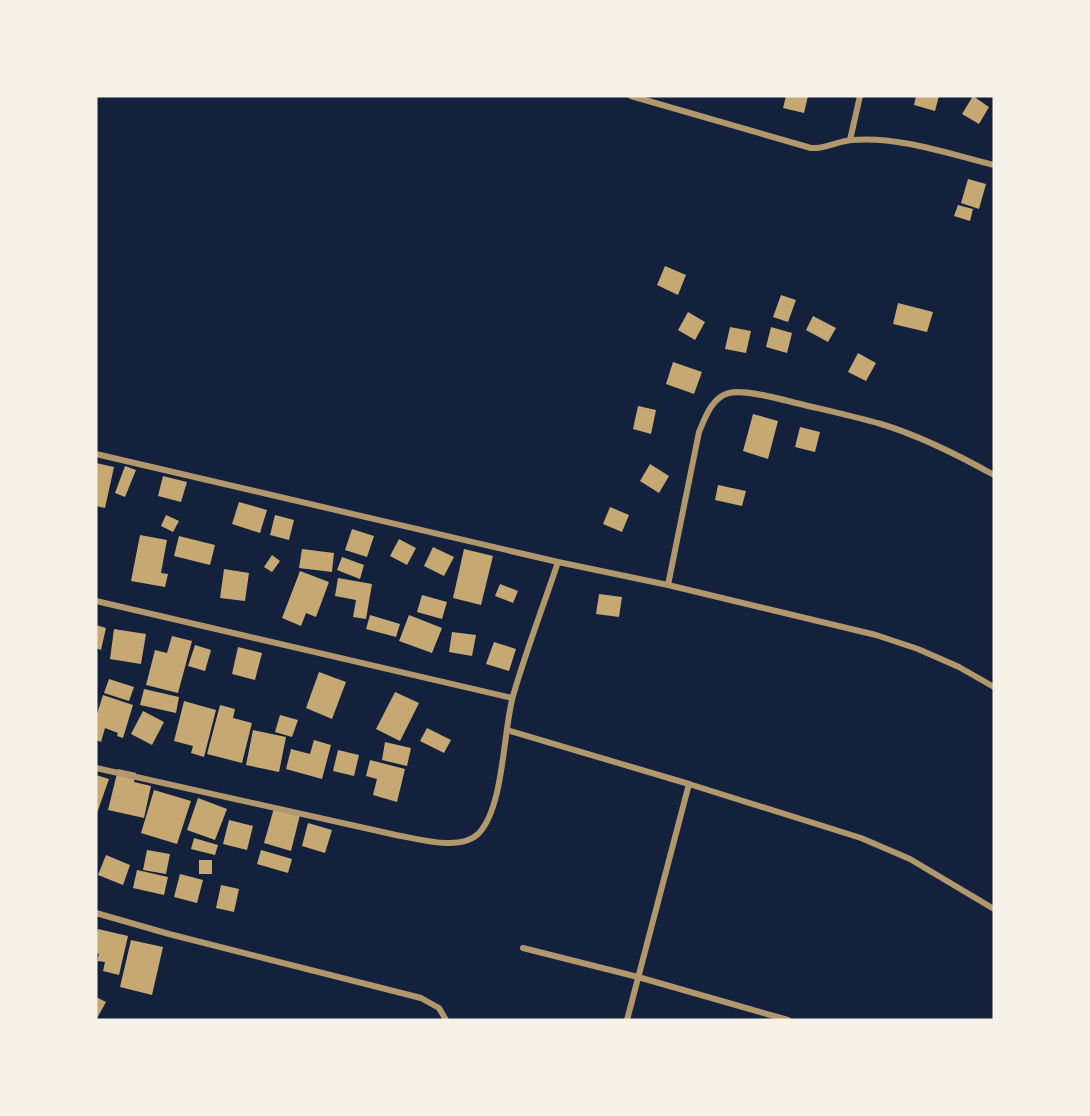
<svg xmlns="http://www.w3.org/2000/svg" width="1090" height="1116" font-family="Roboto,sans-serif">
<rect width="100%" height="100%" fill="#14213d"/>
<g fill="#c6a872">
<path d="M 786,96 L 808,96 L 804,113 L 783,108 Z"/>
<path d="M 916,96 L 939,96 L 935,111 L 914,105 Z"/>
<path d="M 973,96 L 989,107 L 979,124 L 962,114 Z"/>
<path d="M 968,179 L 986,184 L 979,209 L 961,203 Z"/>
<path d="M 958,205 L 973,209 L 970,221 L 954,216 Z"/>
<path d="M 665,266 L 686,275 L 678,295 L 657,285 Z"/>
<path d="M 781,295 L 796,300 L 788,322 L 773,317 Z"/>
<path d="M 898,303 L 933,312 L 927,332 L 893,324 Z"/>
<path d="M 688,312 L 705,322 L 695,340 L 678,330 Z"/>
<path d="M 813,316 L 836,328 L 828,342 L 806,330 Z"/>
<path d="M 730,327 L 751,331 L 746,353 L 725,349 Z"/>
<path d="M 771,327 L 792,333 L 787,353 L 766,347 Z"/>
<path d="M 858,353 L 876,363 L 866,381 L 848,372 Z"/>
<path d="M 673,362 L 702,372 L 694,394 L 666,384 Z"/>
<path d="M 638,406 L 656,410 L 651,434 L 633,429 Z"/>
<path d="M 753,414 L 778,421 L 768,459 L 743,451 Z"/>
<path d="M 800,427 L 820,432 L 815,452 L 795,447 Z"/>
<path d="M 96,463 L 114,467 L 105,508 L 96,506 Z"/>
<path d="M 650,464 L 669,476 L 659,493 L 640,481 Z"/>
<path d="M 125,466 L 136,470 L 125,497 L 115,493 Z"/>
<path d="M 163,476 L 187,482 L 181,502 L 158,496 Z"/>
<path d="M 718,485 L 746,491 L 742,506 L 715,500 Z"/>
<path d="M 239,502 L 267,510 L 260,533 L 232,524 Z"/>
<path d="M 610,507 L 629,515 L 622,532 L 603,524 Z"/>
<path d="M 166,515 L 179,521 L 173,532 L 161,526 Z"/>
<path d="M 275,515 L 294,520 L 289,540 L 270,535 Z"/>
<path d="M 352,529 L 374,536 L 367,557 L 345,550 Z"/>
<path d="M 140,535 L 167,540 L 161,573 L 168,574 L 165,587 L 131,581 Z"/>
<path d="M 179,536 L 215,545 L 210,565 L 174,556 Z"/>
<path d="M 399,539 L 416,548 L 407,565 L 390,556 Z"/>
<path d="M 433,547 L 454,557 L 444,576 L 424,566 Z"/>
<path d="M 302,549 L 334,553 L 332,572 L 299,568 Z"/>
<path d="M 464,549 L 493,556 L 481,605 L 453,598 Z"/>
<path d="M 272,555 L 280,561 L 272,572 L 264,567 Z"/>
<path d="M 342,557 L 364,565 L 360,579 L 337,570 Z"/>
<path d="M 224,569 L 249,573 L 245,601 L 220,598 Z"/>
<path d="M 300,571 L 329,582 L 316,617 L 306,613 L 301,626 L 282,618 Z"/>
<path d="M 338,578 L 372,584 L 366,619 L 353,617 L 356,600 L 335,596 Z"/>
<path d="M 500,584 L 518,591 L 513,603 L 495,596 Z"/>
<path d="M 599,594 L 622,597 L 619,617 L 596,614 Z"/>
<path d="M 422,595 L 447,602 L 442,619 L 417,612 Z"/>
<path d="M 370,615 L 400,624 L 396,637 L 366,629 Z"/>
<path d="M 409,615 L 442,628 L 432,653 L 399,641 Z"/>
<path d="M 96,625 L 106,628 L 101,650 L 96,648 Z"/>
<path d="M 114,629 L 146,634 L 141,664 L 110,659 Z"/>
<path d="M 452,632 L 476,635 L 472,656 L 449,652 Z"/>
<path d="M 172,636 L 192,641 L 178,693 L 146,685 L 155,650 L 167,653 Z"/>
<path d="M 494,642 L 516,649 L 509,671 L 486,664 Z"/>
<path d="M 195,645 L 211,650 L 205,671 L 188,666 Z"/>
<path d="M 238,647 L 262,653 L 255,680 L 232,674 Z"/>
<path d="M 319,672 L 346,682 L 332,719 L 306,708 Z"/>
<path d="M 109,679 L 134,687 L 129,701 L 104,693 Z"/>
<path d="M 144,689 L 179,697 L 176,713 L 140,705 Z"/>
<path d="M 395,692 L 419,703 L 400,741 L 376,729 Z"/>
<path d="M 103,695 L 133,705 L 123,738 L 117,736 L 118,733 L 105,728 L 101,742 L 96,740 L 96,717 Z"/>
<path d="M 184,701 L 216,710 L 204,757 L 191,753 L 193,746 L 174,741 Z"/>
<path d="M 220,705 L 235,709 L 233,718 L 252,723 L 242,763 L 207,754 Z"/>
<path d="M 143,711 L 164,722 L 152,745 L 131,734 Z"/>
<path d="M 280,715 L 298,720 L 292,737 L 275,732 Z"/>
<path d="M 427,728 L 451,740 L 444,753 L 420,741 Z"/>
<path d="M 253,730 L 286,737 L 279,772 L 246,765 Z"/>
<path d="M 314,740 L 331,745 L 322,779 L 286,769 L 291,749 L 310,754 Z"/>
<path d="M 385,742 L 411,748 L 407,766 L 382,760 Z"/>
<path d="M 338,750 L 359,755 L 354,776 L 333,771 Z"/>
<path d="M 370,760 L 405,769 L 397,802 L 373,795 L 377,779 L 366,776 Z"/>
<path d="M 118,769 L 136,773 L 134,782 L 151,786 L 144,818 L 108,810 Z"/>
<path d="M 96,775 L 109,779 L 96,816 Z"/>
<path d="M 154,790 L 191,801 L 177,844 L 141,833 Z"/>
<path d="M 198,798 L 227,809 L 215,840 L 187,830 Z"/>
<path d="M 274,808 L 300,815 L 291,851 L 264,843 Z"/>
<path d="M 229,820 L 253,826 L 247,850 L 223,844 Z"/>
<path d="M 308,823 L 332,830 L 325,853 L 302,846 Z"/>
<path d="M 194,838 L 218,845 L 215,855 L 191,849 Z"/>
<path d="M 147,850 L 170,854 L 166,874 L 143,870 Z"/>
<path d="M 261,850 L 292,859 L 288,873 L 257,864 Z"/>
<path d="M 106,855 L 130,865 L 123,885 L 98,875 Z"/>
<rect x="199" y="860" width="13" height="14"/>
<path d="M 137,870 L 168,877 L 164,895 L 133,888 Z"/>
<path d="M 180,874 L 203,880 L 197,903 L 174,897 Z"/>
<path d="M 221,885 L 239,889 L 234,912 L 216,908 Z"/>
<path d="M 98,929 L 128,936 L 119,975 L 103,971 L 105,962 L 97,961 L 99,954 L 96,953 L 96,937 Z"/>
<path d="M 131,940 L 163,947 L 152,995 L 120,987 Z"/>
<path d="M 96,997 L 106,1002 L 96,1020 Z"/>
</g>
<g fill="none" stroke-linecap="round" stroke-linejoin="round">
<g stroke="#b1986c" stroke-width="6">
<path d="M 631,96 L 811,148 C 825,149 838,141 852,140 C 899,136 949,154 994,165"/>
<path d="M 850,140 L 860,96"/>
<path d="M 96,454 L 558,562 L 668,585 L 876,635 L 918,649 L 959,667 L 994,687"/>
<path d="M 668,585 L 699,432 C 705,418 712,397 729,393 C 745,389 780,399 796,403 C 825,410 853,416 881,424 C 921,436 958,455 994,475"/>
<path d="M 96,601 L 512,698"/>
<path d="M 507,730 L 689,784"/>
<path d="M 96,768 L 396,835 C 419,839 461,852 479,833 C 504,806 503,732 513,696 C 526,651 543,607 558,562"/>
<path d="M 96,913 L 169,934 L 421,998 L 439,1008 L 446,1020"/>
<path d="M 523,948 L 638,977 L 788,1020"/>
<path d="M 627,1020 L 689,784 L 861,838 L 910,859 L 994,909"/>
</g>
</g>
<rect width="1090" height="1116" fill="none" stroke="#f6f1e7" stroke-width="195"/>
</svg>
